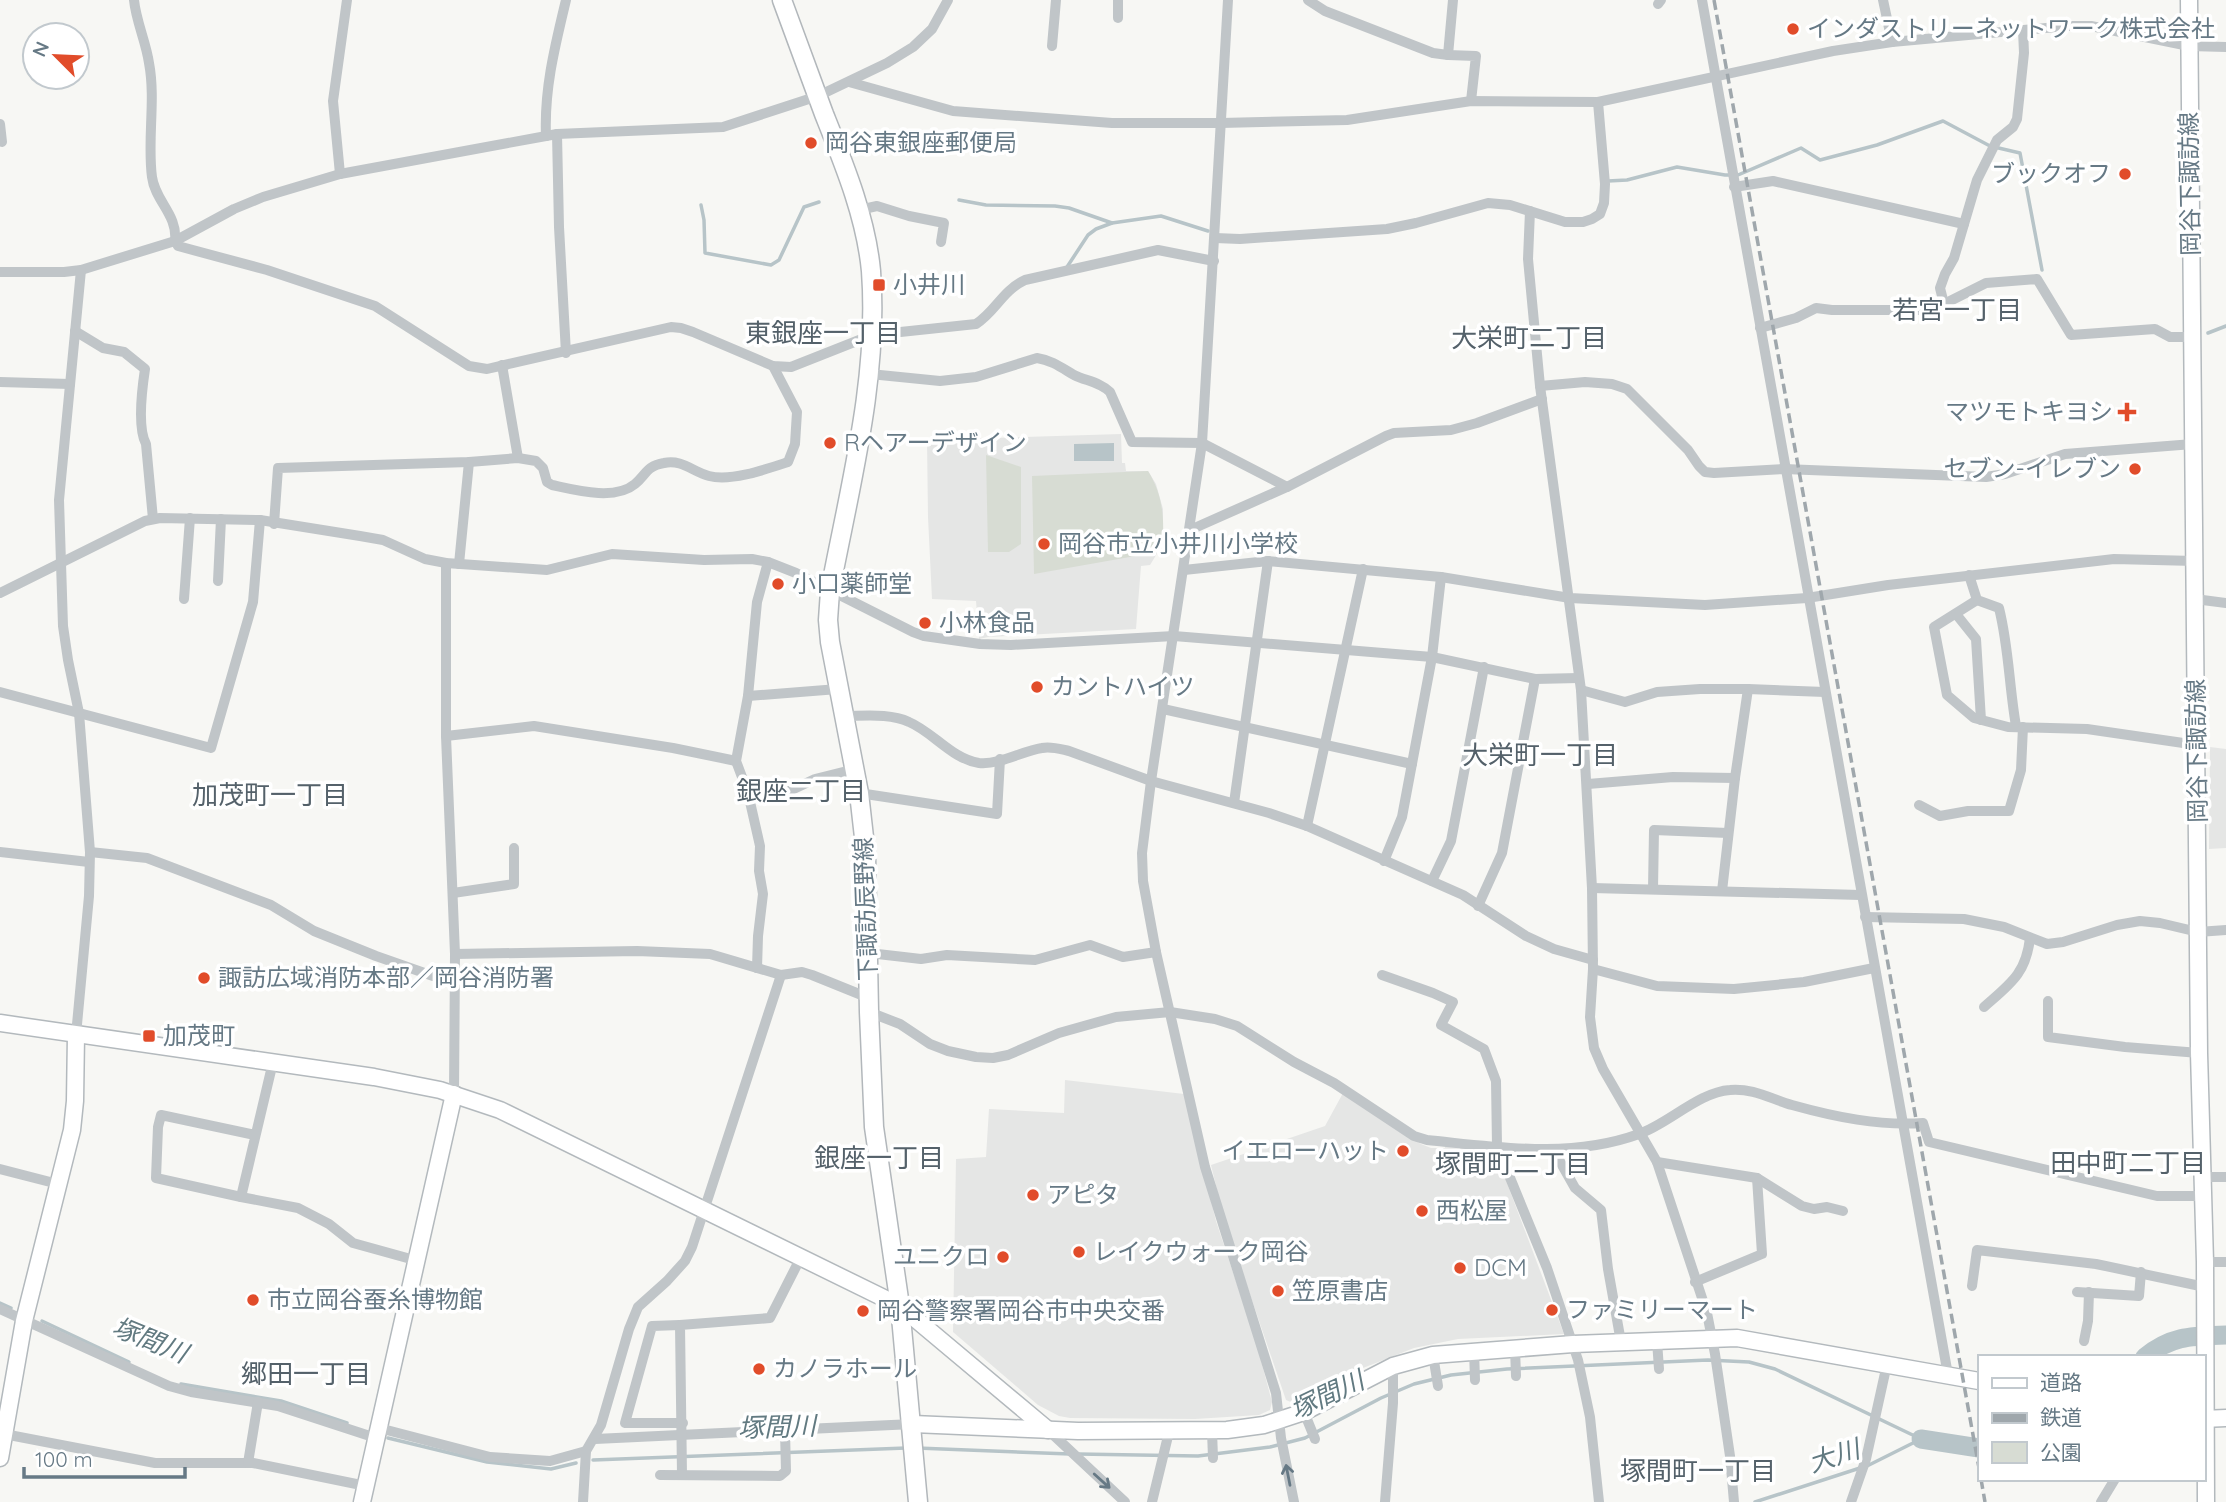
<svg xmlns="http://www.w3.org/2000/svg" width="2226" height="1502" font-family="Quicksand,'Noto Sans JP',sans-serif">
<rect width="100%" height="100%" fill="#f7f7f4"/>
<g fill="#e5e6e5">
<path d="M 1121,434 L 1122,463 L 1125,463 L 1126,471 L 1148,471 L 1156,484 L 1163,509 L 1163,536 L 1160,536 L 1158,552 L 1150,565 L 1141,566 L 1136,629 L 988,637 L 979,639 L 976,601 L 932,599 L 928,517 L 927,440 Z"/>
<path d="M 2210,747 L 2226,749 L 2226,848 L 2209,849 Z"/>
<path d="M 1065,1080 L 1184,1094 L 1216,1221 L 1256,1342 L 1272,1402 L 1270,1410 L 1259,1415 L 1195,1419 L 1070,1418 L 1059,1416 L 1038,1405 L 953,1332 L 956,1159 L 986,1157 L 989,1109 L 1064,1113 Z"/>
<path d="M 1343,1093 L 1421,1144 L 1431,1148 L 1445,1148 L 1445,1146 L 1492,1150 L 1496,1154 L 1564,1334 L 1458,1339 L 1414,1348 L 1363,1368 L 1293,1403 L 1286,1400 L 1223,1215 L 1211,1165 L 1325,1126 Z"/>
</g>
<g fill="#d7dcd3">
<path d="M 986,455 L 1021,467 L 1021,544 L 1009,552 L 988,552 Z"/>
<path d="M 1148,471 C 1161,492 1164,512 1163,536 L 1160,536 L 1158,552 L 1034,574 L 1032,476 Z"/>
</g>
<path fill="#b7c4c8" d="M 1114,443 L 1114,461 L 1074,461 L 1074,444 Z"/>
<g fill="none" stroke-linecap="round" stroke-linejoin="round">
<g stroke="#b7c4c8" stroke-width="3.5">
<path d="M 1608,181 L 1627,180 L 1677,167 L 1725,175 L 1738,175 L 1801,148 L 1820,160 L 1877,145 L 1943,121 L 1990,146 L 2020,153 L 2042,270"/>
<path d="M 959,200 L 986,205 L 1055,206 L 1069,208 L 1112,223"/>
<path d="M 701,205 L 704,220 L 705,253 L 771,265 L 779,260 L 804,207 L 819,202"/>
<path d="M 1067,267 L 1088,235 L 1096,229 L 1112,223 L 1161,216 L 1208,231"/>
<path d="M 2208,333 L 2226,326"/>
<path d="M 0,1303 L 11,1308"/>
<path d="M 42,1321 L 129,1362"/>
<path d="M 181,1384 L 281,1401 L 347,1423"/>
<path d="M 388,1438 L 487,1462 L 551,1469 L 576,1463"/>
<path d="M 917,1448 L 1070,1454"/>
<path d="M 1078,1454 L 1198,1456 L 1270,1447 L 1305,1438 L 1381,1398 L 1414,1384 L 1451,1375 L 1507,1369 L 1708,1360 L 1749,1362 L 1775,1369 L 1921,1439"/>
<path d="M 593,1460 L 906,1448"/>
<path d="M 1867,1466 L 1921,1439"/>
<path d="M 1755,1502 L 1860,1468"/>
</g>
<g stroke="#b7c4c8" stroke-width="19">
<path d="M 2145,1357 C 2172,1335 2193,1336 2226,1335"/>
<path d="M 1921,1439 L 1979,1448"/>
</g>
<defs>
<g id="secondary">
<path d="M 2189,0 L 2199,1053 L 2205,1262 L 2206,1502"/>
<path d="M 0,1023 L 374,1077 L 440,1090 L 500,1110 L 900,1306 L 1048,1430"/>
<path d="M 2203,1419 L 2226,1418"/>
<path d="M 913,1424 L 1078,1431 L 1227,1430 L 1264,1425 L 1304,1412 L 1393,1366 L 1433,1355 L 1573,1344 L 1737,1338 L 1979,1381"/>
<path d="M 0,1458 L 24,1321 L 72,1130 L 75,1101 L 76,1035"/>
<path d="M 362,1502 L 454,1094"/>
</g>
<path id="primary" d="M 782,0 C 796,38 810,76 824,114 C 844,164 866,217 871,271 C 879,379 850,485 830,591 L 828,620 L 830,642 L 859,793 L 866,855 L 869,1012 L 874,1127 L 900,1306 L 918,1502"/>
</defs>
<use href="#secondary" stroke="#b3b9bd" stroke-width="19"/>
<use href="#primary" stroke="#b2b7bb" stroke-width="21"/>
<g stroke="#c0c5c8" stroke-width="10">
<path d="M 134,0 C 136,21 146,42 149,63 C 156,100 147,140 152,177 C 155,201 178,215 175,241"/>
<path d="M 1118,0 L 1118,18"/>
<path d="M 1228,0 L 1202,443 L 1151,781 L 1142,853 L 1143,881 L 1156,952 L 1205,1167 L 1276,1393 L 1281,1438 L 1294,1502"/>
<path d="M 1308,0 L 1325,11 L 1433,53 L 1448,55 L 1476,56 L 1471,101"/>
<path d="M 1702,0 L 1948,1375"/>
<path d="M 1883,0 L 1892,42"/>
<path d="M 1658,4 L 1661,0"/>
<path d="M 1052,46 L 1056,0"/>
<path d="M 1448,55 L 1453,0"/>
<path d="M 849,82 L 953,111 L 1112,123 L 1221,123 L 1347,120 L 1471,101 L 1598,102 L 1833,51 L 1892,42 L 2068,26 L 2091,26 L 2189,46 L 2226,47"/>
<path d="M 0,124 L 2,142"/>
<path d="M 557,134 L 559,227 L 566,353"/>
<path d="M 546,136 C 544,89 555,46 566,0"/>
<path d="M 340,174 L 333,101 L 347,0"/>
<path d="M 1734,187 L 1773,181 L 1964,224"/>
<path d="M 859,210 L 877,206 L 909,216 L 944,223 L 941,242"/>
<path d="M 1530,211 L 1528,259 L 1540,386 L 1581,690 L 1592,888 L 1593,969 L 1590,1017 L 1594,1048 L 1603,1069 L 1657,1162 L 1707,1313 L 1715,1354 L 1730,1456 L 1734,1502"/>
<path d="M 1215,238 L 1240,239 L 1387,229 L 1416,223 L 1488,203 L 1510,205 L 1565,222 L 1583,222 L 1592,219 L 1600,214 L 1604,203 L 1605,184 L 1598,102"/>
<path d="M 175,241 L 178,246 L 267,270 L 375,306 L 469,366 L 487,369 L 671,327 L 681,328 L 693,332 L 773,366 L 791,367 L 872,335 L 976,324 C 996,311 1002,291 1025,280 L 1158,250 L 1214,261"/>
<path d="M 0,272 L 64,272 L 81,270 L 175,241 L 234,209 L 263,197 L 340,174 L 557,134 L 723,127 L 818,96 L 887,63 L 913,47 L 932,29 L 948,0"/>
<path d="M 1944,304 L 1940,288 L 1945,274 L 1954,258 L 1977,180 L 1997,140 L 2013,127 L 2017,119 L 2024,53 L 2023,30"/>
<path d="M 1760,328 L 1796,318 L 1816,308 L 1832,310 L 1920,310 L 1944,304 L 1986,283 L 2037,279 L 2071,335 L 2155,329 L 2170,337 L 2192,337"/>
<path d="M 75,331 L 103,348 L 124,352 L 145,369 C 142,389 137,427 146,444 L 153,519"/>
<path d="M 502,365 L 518,458"/>
<path d="M 870,374 L 940,381 L 976,377 L 1037,358 C 1051,360 1062,368 1074,375 C 1086,381 1100,382 1110,392 L 1132,442 L 1202,443 L 1287,487"/>
<path d="M 0,382 L 70,384"/>
<path d="M 1540,386 L 1585,382 L 1612,384 L 1627,389 L 1688,450 L 1699,466 L 1705,472 L 1714,473 L 1784,469 L 1986,477 L 2005,474 L 2065,454 L 2193,444"/>
<path d="M 274,524 L 278,468 L 469,462 L 518,458 L 536,461 L 543,468 L 547,482 L 552,485 C 575,490 615,501 635,484 C 646,475 646,466 664,463 C 682,459 693,472 709,476 C 731,482 767,469 788,462 L 795,444 L 797,412 L 773,366"/>
<path d="M 1190,530 L 1287,487 L 1386,436 L 1394,433 L 1451,430 L 1477,423 L 1542,399"/>
<path d="M 446,563 L 446,736 L 455,954 L 454,1094"/>
<path d="M 459,564 L 469,462"/>
<path d="M 1184,570 L 1268,561 L 1441,577 L 1570,598 L 1705,605 L 1807,598 L 1888,585 L 2114,559 L 2195,561"/>
<path d="M 1969,575 L 1977,600 L 1999,608 C 2009,648 2009,686 2016,726"/>
<path d="M 218,581 L 221,519"/>
<path d="M 0,593 L 145,521 L 160,518 L 260,520 L 360,536 L 383,540 L 425,559 L 446,563 L 547,570 L 612,554 L 704,560 L 752,559 L 768,562 L 796,573 L 913,632 L 924,636 L 980,644 L 1011,645 L 1174,636 L 1432,657 L 1535,679 L 1579,678"/>
<path d="M 184,599 L 190,518"/>
<path d="M 2195,599 L 2226,603"/>
<path d="M 1977,600 L 1934,627 L 1947,695 L 1974,718 L 2008,727 L 2087,729 L 2197,745"/>
<path d="M 1956,614 L 1976,639 L 1981,720"/>
<path d="M 1748,689 L 1825,692"/>
<path d="M 1581,690 L 1625,702 L 1657,692 L 1700,689 L 1748,689 L 1735,778 L 1722,891"/>
<path d="M 0,692 L 211,748 L 253,602 L 260,520"/>
<path d="M 748,696 L 838,689"/>
<path d="M 1163,709 L 1412,764"/>
<path d="M 844,716 C 865,716 890,713 909,722 C 933,732 952,759 979,763 C 1000,765 1022,751 1042,748 C 1051,746 1060,749 1069,751 L 1151,781 L 1269,813 L 1307,826 L 1463,895 L 1526,936 L 1554,949 L 1593,960"/>
<path d="M 446,736 L 534,726 L 673,748 L 736,761"/>
<path d="M 1588,784 L 1673,777 L 1735,778"/>
<path d="M 748,793 L 785,793 L 815,779 L 855,769"/>
<path d="M 859,793 L 997,814 L 1000,759"/>
<path d="M 1234,803 L 1268,561"/>
<path d="M 1919,805 L 1940,816 L 1968,811 L 2009,811 L 2021,770 L 2023,727"/>
<path d="M 1307,826 L 1363,569"/>
<path d="M 0,852 L 89,862"/>
<path d="M 90,852 L 147,858 L 271,905 L 314,931 L 376,956 L 433,976 L 454,972"/>
<path d="M 1384,861 L 1402,817 L 1432,657 L 1441,577"/>
<path d="M 1432,881 L 1451,841 L 1484,667"/>
<path d="M 1592,888 L 1861,895"/>
<path d="M 1653,889 L 1654,830 L 1728,833"/>
<path d="M 453,893 L 514,884 L 514,848"/>
<path d="M 1478,906 L 1502,853 L 1535,679"/>
<path d="M 1865,917 L 1964,919 L 2004,927 L 2047,944 L 2063,942 L 2117,925 L 2140,921 L 2160,923 L 2198,932 L 2226,930"/>
<path d="M 869,953 L 921,959 L 947,955 L 1035,960 L 1090,945 L 1123,957 L 1156,952"/>
<path d="M 455,954 L 637,951 L 710,954 L 781,975 L 802,972 L 812,975 L 869,998"/>
<path d="M 757,968 L 758,936 L 763,894 L 759,871 L 760,846 L 748,793 L 736,761 L 748,696 L 757,602 L 768,562"/>
<path d="M 1593,969 L 1657,986 L 1734,989 L 1804,982 L 1874,968"/>
<path d="M 1382,975 L 1433,993 L 1453,1002 L 1441,1025 L 1484,1049 L 1496,1081 L 1497,1146 L 1547,1268 L 1578,1360 L 1590,1417 L 1599,1502"/>
<path d="M 2048,1001 L 2048,1037 L 2125,1047 L 2199,1053"/>
<path d="M 1984,1007 C 2010,984 2026,974 2030,938"/>
<path d="M 869,1012 L 900,1024 L 930,1044 L 948,1051 L 976,1057 L 993,1058 L 1008,1055 L 1059,1033 L 1116,1017 L 1170,1012 L 1215,1019 L 1237,1026 L 1294,1062 L 1334,1083 L 1414,1136 L 1427,1140 C 1498,1147 1570,1159 1639,1134 C 1668,1124 1699,1092 1730,1090 C 1753,1088 1771,1099 1792,1105 C 1835,1117 1879,1126 1923,1123 L 1929,1142 L 2157,1196 L 2204,1196"/>
<path d="M 76,1035 L 89,896 L 90,852 L 79,713 L 68,660 L 63,626 L 59,500 L 81,270"/>
<path d="M 255,1135 L 161,1115 L 158,1127 L 156,1178 L 241,1197 L 273,1062"/>
<path d="M 1553,1149 L 1575,1188 L 1601,1210 L 1608,1269 L 1621,1342"/>
<path d="M 1657,1162 L 1757,1178 L 1802,1206 L 1814,1209 L 1827,1207 L 1843,1211"/>
<path d="M 0,1169 L 58,1184"/>
<path d="M 2203,1177 L 2226,1177"/>
<path d="M 241,1197 L 298,1208 L 329,1224 L 353,1243 L 418,1261"/>
<path d="M 2205,1262 L 2226,1262"/>
<path d="M 1695,1282 L 1762,1254 L 1757,1178"/>
<path d="M 1972,1286 L 1977,1250 L 2096,1264 L 2205,1287"/>
<path d="M 2077,1292 L 2139,1296 L 2141,1272"/>
<path d="M 0,1309 L 169,1386 L 191,1392 L 278,1406 L 376,1438"/>
<path d="M 680,1325 L 652,1326 L 625,1423 L 683,1423"/>
<path d="M 1657,1341 L 1659,1369"/>
<path d="M 2084,1341 L 2088,1321 L 2089,1292"/>
<path d="M 1515,1348 L 1516,1376"/>
<path d="M 1474,1350 L 1475,1380"/>
<path d="M 1433,1355 L 1438,1386"/>
<path d="M 1304,1412 L 1315,1439"/>
<path d="M 379,1428 L 490,1457 L 550,1461 L 586,1451"/>
<path d="M 1048,1430 L 1125,1502"/>
<path d="M 1212,1431 L 1213,1458"/>
<path d="M 4,1434 L 155,1463 L 253,1463 L 366,1486"/>
<path d="M 595,1439 L 913,1424"/>
<path d="M 248,1463 L 258,1402"/>
<path d="M 660,1475 L 780,1476 L 786,1471 L 785,1431"/>
<path d="M 682,1475 L 680,1325 L 770,1318 L 801,1257"/>
<path d="M 583,1502 L 586,1451 L 601,1425 L 629,1329 L 638,1307 L 667,1281 L 685,1261 L 692,1247 L 781,975"/>
<path d="M 1152,1502 L 1169,1432"/>
<path d="M 1385,1502 L 1393,1403 L 1393,1366"/>
<path d="M 1851,1502 L 1866,1459 L 1887,1364"/>
<path d="M 2101,1502 L 2115,1479"/>
</g>
<use href="#secondary" stroke="#fff" stroke-width="16"/>
<use href="#primary" stroke="#fff" stroke-width="18"/>
<g stroke="#9fa7ac" stroke-width="3.5" stroke-dasharray="10 5" stroke-linecap="butt">
<path d="M 1714,0 L 1979,1468"/>
<path d="M 1981,1479 L 1985,1502"/>
</g>
</g>
<defs><path id="oneway-shaft" d="M-6 0H5M1.5-3L5.5 0L1.5 3" fill="none" stroke-width="1.6" stroke-linecap="round" stroke-linejoin="round" transform="scale(1.75)"/></defs>
<g stroke="#667985">
<use href="#oneway-shaft" transform="translate(1288 1475) rotate(-101)"/>
<use href="#oneway-shaft" transform="translate(1102 1481) rotate(42)"/>
</g>
<g fill="#e14c2a" stroke="#fff" stroke-width="2.5">
<circle cx="1793" cy="29" r="7"/>
<circle cx="811" cy="143" r="7"/>
<circle cx="2125" cy="174" r="7"/>
<rect x="872" y="278" width="14" height="14" rx="3.5"/>
<path d="M2123.5 401.5h7v7h7v7h-7v7h-7v-7h-7v-7h7z"/>
<circle cx="830" cy="443" r="7"/>
<circle cx="2135" cy="469" r="7"/>
<circle cx="1044" cy="544" r="7"/>
<circle cx="778" cy="584" r="7"/>
<circle cx="925" cy="623" r="7"/>
<circle cx="1037" cy="687" r="7"/>
<circle cx="204" cy="978" r="7"/>
<rect x="142" y="1029" width="14" height="14" rx="3.5"/>
<circle cx="1403" cy="1151" r="7"/>
<circle cx="1033" cy="1195" r="7"/>
<circle cx="1422" cy="1211" r="7"/>
<circle cx="1079" cy="1252" r="7"/>
<circle cx="1003" cy="1257" r="7"/>
<circle cx="1460" cy="1268" r="7"/>
<circle cx="1278" cy="1291" r="7"/>
<circle cx="253" cy="1300" r="7"/>
<circle cx="1552" cy="1310" r="7"/>
<circle cx="863" cy="1311" r="7"/>
<circle cx="759" cy="1369" r="7"/>
</g>
<g text-anchor="middle" stroke-width="7" stroke-linejoin="round" paint-order="stroke">
<g font-size="24" fill="#667985" stroke="#fff" text-anchor="start">
<text x="1807" y="37">インダストリーネットワーク株式会社</text>
<text x="825" y="151">岡谷東銀座郵便局</text>
<text x="2111" y="182" text-anchor="end">ブックオフ</text>
<text x="893" y="293">小井川</text>
<text x="2113" y="420" text-anchor="end">マツモトキヨシ</text>
<text x="844" y="451">Rヘアーデザイン</text>
<text x="2121" y="477" text-anchor="end">セブン-イレブン</text>
<text x="1058" y="552">岡谷市立小井川小学校</text>
<text x="792" y="592">小口薬師堂</text>
<text x="939" y="631">小林食品</text>
<text x="1051" y="695">カントハイツ</text>
<text x="218" y="986">諏訪広域消防本部／岡谷消防署</text>
<text x="163" y="1044">加茂町</text>
<text x="1389" y="1159" text-anchor="end">イエローハット</text>
<text x="1047" y="1203">アピタ</text>
<text x="1436" y="1219">西松屋</text>
<text x="1093" y="1260">レイクウォーク岡谷</text>
<text x="989" y="1265" text-anchor="end">ユニクロ</text>
<text x="1474" y="1276">DCM</text>
<text x="1292" y="1299">笠原書店</text>
<text x="267" y="1308">市立岡谷蚕糸博物館</text>
<text x="1566" y="1318">ファミリーマート</text>
<text x="877" y="1319">岡谷警察署岡谷市中央交番</text>
<text x="773" y="1377">カノラホール</text>
</g>
<g font-size="24" fill="#667985" stroke="#fff">
<text transform="translate(2190 184) rotate(-91)" y="8">岡谷下諏訪線</text>
<text transform="translate(2197 751) rotate(-91)" y="8">岡谷下諏訪線</text>
<text transform="translate(866 909) rotate(-92)" y="8">下諏訪辰野線</text>
</g>
<g font-size="26" fill="#54616a" stroke="#fff">
<text x="1957" y="319">若宮一丁目</text>
<text x="823" y="342">東銀座一丁目</text>
<text x="1529" y="347">大栄町二丁目</text>
<text x="1540" y="764">大栄町一丁目</text>
<text x="801" y="800">銀座二丁目</text>
<text x="270" y="804">加茂町一丁目</text>
<text x="879" y="1167">銀座一丁目</text>
<text x="2128" y="1172">田中町二丁目</text>
<text x="1513" y="1173">塚間町二丁目</text>
<text x="306" y="1383">郷田一丁目</text>
<text x="1698" y="1480">塚間町一丁目</text>
</g>
<g font-size="26" font-style="italic" fill="#627a81" stroke="#fff">
<text transform="translate(150 1340) rotate(22)" y="9">塚間川</text>
<text transform="translate(1327 1395) rotate(-25)" y="9">塚間川</text>
<text transform="translate(777 1427) rotate(-2)" y="9">塚間川</text>
<text transform="translate(1834 1456) rotate(-18)" y="9">大川</text>
</g>
</g>
<rect x="1978" y="1355" width="228" height="126" fill="#ffffff" stroke="#c2c9ce" stroke-width="2"/>
<rect x="1992" y="1378" width="35" height="10" fill="#ffffff" stroke="#c2c9ce" stroke-width="2"/>
<text x="2040" y="1390" font-size="21" fill="#667985">道路</text>
<rect x="1992" y="1413" width="35" height="10" fill="#9fa7ac" stroke="#c2c9ce" stroke-width="2"/>
<text x="2040" y="1425" font-size="21" fill="#667985">鉄道</text>
<rect x="1992" y="1442" width="35" height="21" fill="#d7dcd3" stroke="#c2c9ce" stroke-width="2"/>
<text x="2040" y="1460" font-size="21" fill="#667985">公園</text>
<g transform="translate(56 56) rotate(294)"><circle r="33" fill="#ffffff" stroke="#c2c9ce" stroke-width="2"/>
<path d="M0-5L12 26L0 18L-12 26Z" fill="#e14c2a"/>
<text y="-10" font-size="19" font-weight="bold" text-anchor="middle" fill="#667985">N</text>
</g>
<path d="M24 1467v10h161v-10" fill="none" stroke="#667985" stroke-width="3.5"/>
<text x="35" y="1467" font-size="21" fill="#667985" stroke="#ffffff" stroke-width="5" paint-order="stroke">100 m</text>
</svg>
